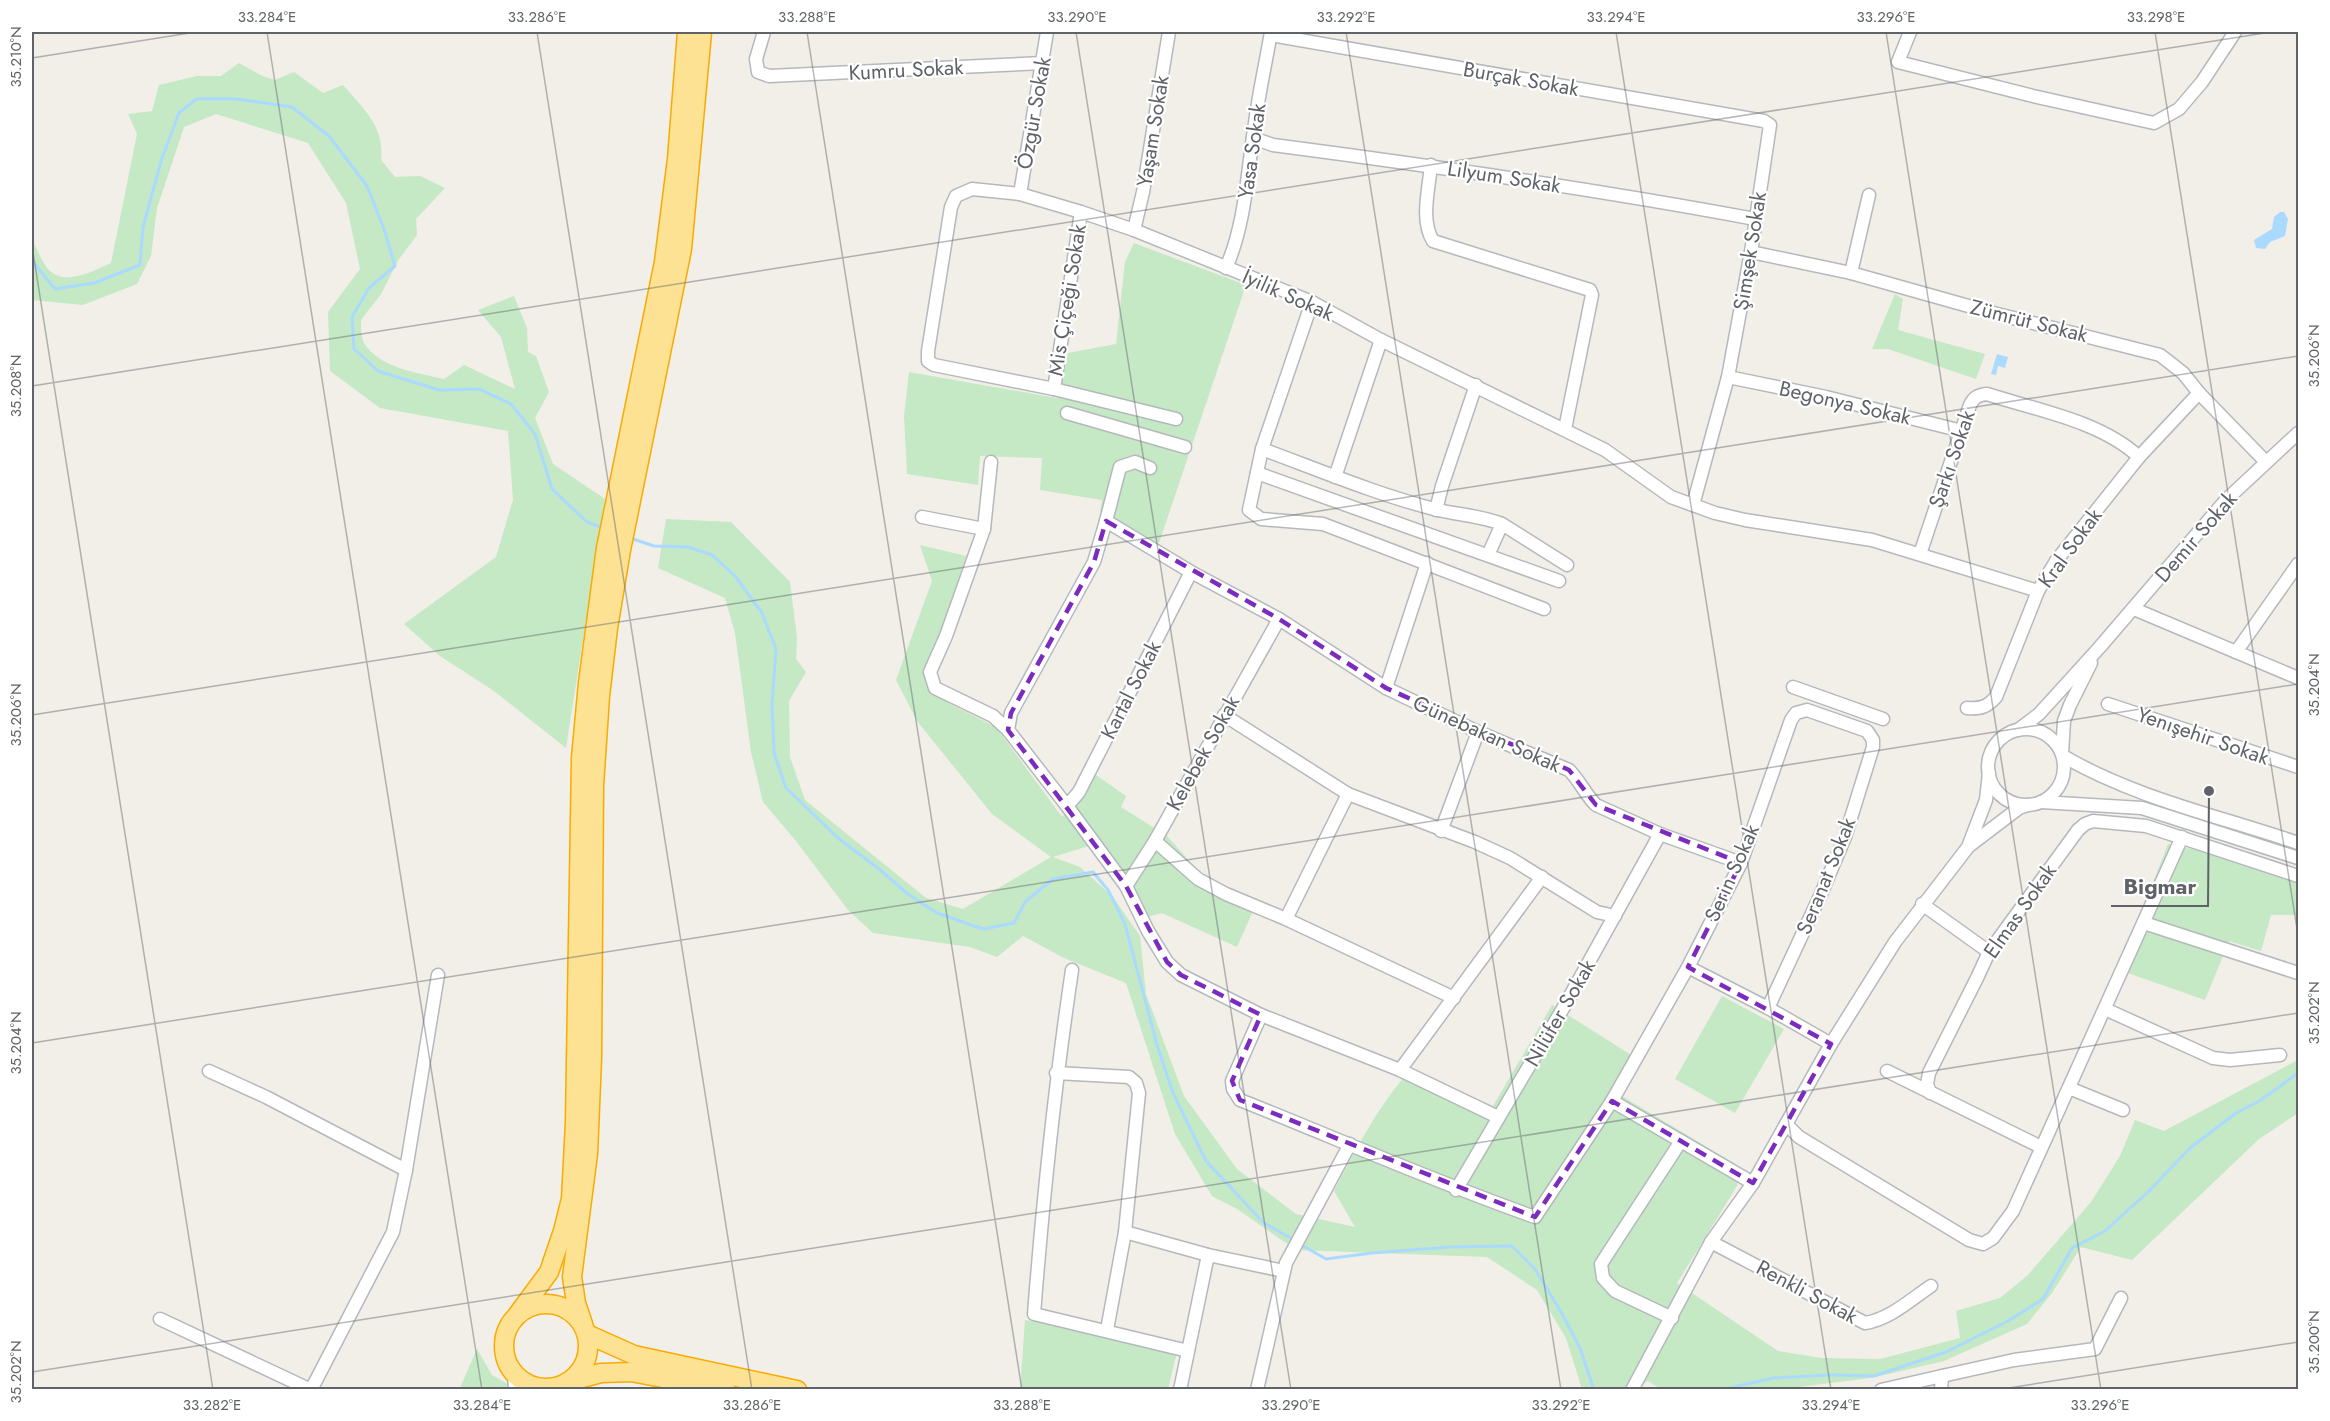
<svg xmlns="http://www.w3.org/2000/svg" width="2330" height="1421" font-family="Jost,sans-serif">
<rect width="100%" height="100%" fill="#f1efe8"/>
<g fill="#c5e8c5">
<path d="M 239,63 L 262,76 L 275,80 L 294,72 L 323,93 L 343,85 C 363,108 385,127 381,160 L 395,177 L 420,176 L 445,188 L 416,219 L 417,235 L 399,259 L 381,294 L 361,320 C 361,327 361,337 364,343 C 379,368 418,373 444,379 L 464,365 L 515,389 L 501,337 L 478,310 L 514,296 L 527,328 L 528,352 L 536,356 L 549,392 L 535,418 L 553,464 L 605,499 L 566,748 L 494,691 L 440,656 L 404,624 L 496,557 L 513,500 L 508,431 L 380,408 L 330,371 L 328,312 L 360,269 L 346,203 L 308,143 L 216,114 L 184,127 L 157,208 L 151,256 L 137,284 L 83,305 L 32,300 L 32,239 C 36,247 40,257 45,265 C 60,289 91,272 111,263 L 137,134 L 128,114 L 152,111 L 159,85 L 197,76 L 221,76 Z"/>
<path d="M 1134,243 L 1246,285 L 1159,543 L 1100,511 L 1102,500 L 1040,490 L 1042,458 L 980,456 L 978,485 L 907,474 L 904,416 L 909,372 L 1057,398 L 1068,353 L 1116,344 L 1125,262 Z"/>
<path d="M 1895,294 L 1903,299 L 1898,330 L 1985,354 L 1976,379 L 1888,349 L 1872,349 Z"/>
<path d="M 666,519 L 731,522 L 790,582 L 797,638 L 796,659 L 806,672 L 789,701 L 790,757 L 805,800 L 926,898 L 963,909 L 1051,857 L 992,814 L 917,721 L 896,680 L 932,581 L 920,545 L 966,556 L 925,682 L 950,704 L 996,727 L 1062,817 L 1096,775 L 1126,796 L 1121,807 L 1167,836 L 1204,877 L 1257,902 L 1237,947 L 1162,913 L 1144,918 L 1092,845 L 1053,857 L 1080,867 L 1113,897 L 1140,936 L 1146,994 L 1184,1096 L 1237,1169 L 1296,1214 L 1355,1227 L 1334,1191 C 1354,1153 1380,1102 1410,1071 L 1493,1106 L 1552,1005 L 1636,1058 L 1612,1090 L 1742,1168 L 1737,1186 L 1677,1283 L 1778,1351 L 1821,1358 L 1880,1359 L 1960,1338 L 1956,1311 L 2000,1298 L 2028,1275 L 2091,1202 L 2120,1156 L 2135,1120 L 2164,1131 L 2298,1060 L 2298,1113 L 2259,1139 L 2132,1260 L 2081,1247 L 2052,1293 L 2027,1324 L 1944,1361 L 1871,1378 L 1782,1389 L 1661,1389 L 1648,1381 L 1634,1389 L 1582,1389 L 1566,1338 L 1537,1290 L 1487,1257 L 1296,1250 L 1237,1209 L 1212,1196 L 1175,1134 L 1126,983 L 1064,958 L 1023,936 L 997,957 L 970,947 L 873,933 L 848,910 L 796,841 L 763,802 L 751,752 L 735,633 L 725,598 L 658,568 Z"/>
<path d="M 2168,844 L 2230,857 L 2298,881 L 2298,915 L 2271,915 L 2261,951 L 2229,941 L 2205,1000 L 2119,970 Z"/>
<path d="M 1722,996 L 1784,1029 L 1735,1113 L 1675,1079 Z"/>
<path d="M 1025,1320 L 1178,1348 L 1168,1389 L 1020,1390 Z"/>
<path d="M 477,1349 L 492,1375 L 516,1389 L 459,1390 Z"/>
</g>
<g fill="#aadaff">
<path d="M 2280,212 L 2284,212 L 2288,219 L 2285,236 L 2270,242 L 2265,249 L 2256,248 L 2254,240 L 2272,229 L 2274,217 Z"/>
<path d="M 1997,354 L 2008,357 L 2005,368 L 1998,366 L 1996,375 L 1991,374 Z"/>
</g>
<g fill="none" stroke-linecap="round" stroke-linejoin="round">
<g stroke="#aadaff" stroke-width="3">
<path d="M 32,261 L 55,289 L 94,283 L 140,265 L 143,227 L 162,158 L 179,113 L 196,99 L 236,99 L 292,107 L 329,136 L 367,186 L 384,229 L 395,266 L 369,288 L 352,317 L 354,349 L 378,371 L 439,390 L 479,389 L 511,404 L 535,434 L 552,489 L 587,522 L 604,528"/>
<path d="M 630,538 L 654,546 L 688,547 L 712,555 L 735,576 L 762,613 L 776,649 L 772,704 L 774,753 L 786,788 L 838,838 L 879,869 L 908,894 L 937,913 L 983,929 L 1014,923 L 1025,902 L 1053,879 L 1093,872 L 1108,890 L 1125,924 L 1157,1045 L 1173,1093 L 1206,1161 L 1264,1223 L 1294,1240"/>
<path d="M 1300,1244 L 1326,1259 L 1372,1253 L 1449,1247 L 1512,1246 L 1535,1269 L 1561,1312 L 1580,1348 L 1594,1390"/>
<path d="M 1721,1390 L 1773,1378 L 1831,1375 L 1874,1376 L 1946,1352 L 2008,1321 L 2043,1299 L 2072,1248 L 2105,1231 L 2149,1191 L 2190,1148 L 2236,1113 L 2261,1100 L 2298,1073"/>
</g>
<defs>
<g id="minor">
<path d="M 764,32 L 756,59 L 758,72 L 769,76 L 1043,63"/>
<path d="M 1910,32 L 1898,62 L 2033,96 L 2154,123 L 2179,109 L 2202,82 L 2235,32"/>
<path d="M 1271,35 L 1764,121 L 1770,125 L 1751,252 L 1728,377 L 1693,505"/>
<path d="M 1253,138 L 1273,145 C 1434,166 1595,189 1755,219"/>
<path d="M 1431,165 C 1429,189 1420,220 1433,241 L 1590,290 L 1592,295 L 1565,429"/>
<path d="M 1020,194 L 1047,32"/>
<path d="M 1134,230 L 1143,192 L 1169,32"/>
<path d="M 1751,252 L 1851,273 L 1997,314 L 2160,355 L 2183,373 L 2199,393 L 2266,462"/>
<path d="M 1226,268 C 1246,222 1247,172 1255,123 C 1259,92 1266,62 1271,32"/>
<path d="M 1851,273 L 1869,195"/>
<path d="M 1312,302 L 1262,449 L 1249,510 L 1261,519 L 1323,524 L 1544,609"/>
<path d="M 1728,377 L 1826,397 L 1962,431"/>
<path d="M 1054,389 L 1081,212"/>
<path d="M 1067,413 L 1185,447"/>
<path d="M 1176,419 L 1054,389 L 934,365 L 928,361 L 928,351 L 951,207 L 956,196 L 972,189 L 1020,194 L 1081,212 L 1134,230 L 1312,302 L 1381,340 L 1605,450 L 1671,497 L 1715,513 L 1745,520 L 1872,540 L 2038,591"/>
<path d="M 1262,449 C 1319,470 1376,494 1434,509 C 1457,515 1479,515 1502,524 L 1488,555"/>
<path d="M 991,462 L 984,529 L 946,636 L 930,672 L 935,688 L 993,716 L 1008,730"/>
<path d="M 1257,473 L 1559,581"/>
<path d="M 1335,477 L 1381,340"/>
<path d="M 1436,510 L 1442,486 L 1476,385"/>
<path d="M 922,517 L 984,529"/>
<path d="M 1106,521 L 1120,467 L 1135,462 L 1150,468"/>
<path d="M 1502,524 L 1567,565"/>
<path d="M 1920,554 L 1970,405 C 1974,397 1978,395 1987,394 C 2036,410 2101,421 2139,457"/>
<path d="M 2134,609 L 2298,678"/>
<path d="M 2236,652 L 2298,564"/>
<path d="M 1793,687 L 1883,719"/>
<path d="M 1386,688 L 1427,563"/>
<path d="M 2108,704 L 2298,767"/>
<path d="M 1967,708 C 1981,709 1987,707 1996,697 L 2038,591 L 2056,561 L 2139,457 L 2199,393"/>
<path d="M 1224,715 L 1348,794 L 1475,842 L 1510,858 L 1597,912 L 1615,916"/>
<circle cx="2026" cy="767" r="38"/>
<path d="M 2018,730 L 2039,714 L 2099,648 L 2226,500 L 2298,433"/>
<path d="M 2062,753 L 2064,721 L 2070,705 L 2091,663"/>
<path d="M 2063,756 C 2135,798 2219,816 2298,843"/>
<path d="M 2041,802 L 2142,808 L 2298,858"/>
<path d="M 1067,806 L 1079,792 L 1191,572"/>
<path d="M 1441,831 L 1478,732"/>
<path d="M 1155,841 L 1198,879 L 1226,894 L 1286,919 L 1454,998"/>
<path d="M 1969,846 L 2019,808 L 2028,805"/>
<path d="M 1126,886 L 1155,841 L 1279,619"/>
<path d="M 1922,904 L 1989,952"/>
<path d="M 1286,919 L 1348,794"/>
<path d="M 2144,923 L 2298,973"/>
<path d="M 1688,967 L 1768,1008 L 1831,1044"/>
<path d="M 1072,970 C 1055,1084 1043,1199 1034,1314 L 1188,1351"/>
<path d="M 2105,1009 L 2213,1058 L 2230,1060 L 2280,1055"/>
<path d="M 1261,1015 L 1232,1081 L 1233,1089 L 1240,1100 C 1338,1139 1435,1182 1535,1217 L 1612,1101 L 1688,967 L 1741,863 L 1791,720 L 1796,713 L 1807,710 L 1867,731 L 1873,740 L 1873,747 L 1845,837 L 1821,894 L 1768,1008"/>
<path d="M 1400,1070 L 1542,877"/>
<path d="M 209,1071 L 266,1097 L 406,1170"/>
<path d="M 1887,1071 L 2041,1147"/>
<path d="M 1056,1073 L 1129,1077 L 1136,1083 L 1139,1093 L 1125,1232 L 1107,1330"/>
<path d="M 2069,1088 L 2123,1110"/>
<path d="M 1930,1093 L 1927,1084 L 1929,1073 L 1977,978 L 1989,952 L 2078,830 L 2085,824 L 2093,821 L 2146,826 L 2298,876"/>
<path d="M 1612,1101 L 1753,1183"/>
<path d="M 1498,1117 L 1400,1070 L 1261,1015 L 1181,975 L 1167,962 L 1148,931 L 1126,886 L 1067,806 L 1008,730 L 1011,713 L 1094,562 L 1106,521 L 1191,572 L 1279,619 L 1386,688 L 1478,732 L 1569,770 C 1580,781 1585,794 1596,805 L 1660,834 L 1741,863"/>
<path d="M 1786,1124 L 1799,1137 L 1969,1240 L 1983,1244 L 1993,1238 L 2013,1211 L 2182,837"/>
<path d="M 1456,1190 L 1565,1005 L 1660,834"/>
<path d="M 1125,1232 L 1208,1255 L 1284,1271"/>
<path d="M 1711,1242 L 1865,1323 C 1890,1319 1910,1300 1931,1286"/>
<path d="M 1672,1318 L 1615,1291 L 1603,1278 L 1601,1264 L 1681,1141"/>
<path d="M 160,1319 L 311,1390 L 393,1232 L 406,1170 L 438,975"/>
<path d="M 514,1374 L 515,1390"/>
<path d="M 1942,1376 L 2014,1360 L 2095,1349 L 2121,1298"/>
<path d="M 560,1390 L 562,1386"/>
<path d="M 1180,1390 L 1208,1255"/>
<path d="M 1257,1390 L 1286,1263 L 1350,1144"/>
<path d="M 1632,1390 L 1711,1242 L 1753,1183 L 1831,1044 L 1895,942 L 1968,847 L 1986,800 L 1989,773"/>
<path d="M 1881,1390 L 1942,1376 L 1941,1390"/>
</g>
<g id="highway">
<circle cx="546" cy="1346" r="42"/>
<path d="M 518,1314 L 549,1272 L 563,1231 L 571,1199 L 575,1123 L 581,758 L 588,683 L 606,548 L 664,262 L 677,159 L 687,32"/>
<path d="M 583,1324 L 576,1303 L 572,1277 L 588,1154 L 592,1058 L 594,786 L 600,696 L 608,628 L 621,550 L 682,249 L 702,32"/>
<path d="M 587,1334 L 634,1355 L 797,1390"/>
<path d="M 571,1381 L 601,1373 L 631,1372 L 726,1390"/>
</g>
</defs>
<use href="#minor" stroke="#b5b8bc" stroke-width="15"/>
<use href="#highway" stroke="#f9ab00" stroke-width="21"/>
<use href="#minor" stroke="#fff" stroke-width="12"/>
<use href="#highway" stroke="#fde293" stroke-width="18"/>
</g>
<path fill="none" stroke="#7b2cbf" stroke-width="4.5" stroke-dasharray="12 8" stroke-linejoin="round" d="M 1106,521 L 1279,619 L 1386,688 L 1569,770 L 1596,805 L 1741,863 L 1688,967 L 1831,1044 L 1753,1183 L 1612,1101 L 1535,1217 L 1240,1100 L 1232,1081 L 1261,1015 L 1181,975 L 1167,962 L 1126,886 L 1008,730 L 1011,713 L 1094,562 Z"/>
<path fill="none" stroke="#5f6368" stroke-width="1.5" stroke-opacity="0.45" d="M 267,32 L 482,1390M 537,32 L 752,1390M 807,32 L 1022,1390M 1076,32 L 1291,1390M 1346,32 L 1561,1390M 1616,32 L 1831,1390M 1886,32 L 2101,1390M 2155,32 L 2298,935M 32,58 L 196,32M 32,246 L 213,1390M 32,386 L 2271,32M 32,715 L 2298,356M 32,1043 L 2298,684M 32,1372 L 2298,1013M 1996,1390 L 2298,1342"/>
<g text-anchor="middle" stroke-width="4.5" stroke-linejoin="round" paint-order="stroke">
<g font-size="21" fill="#5f6368" stroke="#fff">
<text transform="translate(906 70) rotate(-3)" y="7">Kumru Sokak</text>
<text transform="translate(1521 79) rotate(10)" y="7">Burçak Sokak</text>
<text transform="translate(1034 113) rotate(-80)" y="7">Özgür Sokak</text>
<text transform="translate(1153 131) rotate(-81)" y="7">Yaşam Sokak</text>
<text transform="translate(1252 151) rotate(-82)" y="7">Yasa Sokak</text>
<text transform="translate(1504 177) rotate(9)" y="7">Lilyum Sokak</text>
<text transform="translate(1750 251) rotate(-81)" y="7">Şimşek Sokak</text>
<text transform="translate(1288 295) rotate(24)" y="7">İyilik Sokak</text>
<text transform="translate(1067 300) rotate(-81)" y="7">Mis Çiçeği Sokak</text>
<text transform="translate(2029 321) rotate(14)" y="7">Zümrüt Sokak</text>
<text transform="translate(1845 403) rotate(13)" y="7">Begonya Sokak</text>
<text transform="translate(1952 459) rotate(-71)" y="7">Şarkı Sokak</text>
<text transform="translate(2196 537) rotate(-49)" y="7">Demir Sokak</text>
<text transform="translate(2070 548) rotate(-54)" y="7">Kral Sokak</text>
<text transform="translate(1131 690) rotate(-63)" y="7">Kartal Sokak</text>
<text transform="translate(1487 734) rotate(24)" y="7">Günebakan Sokak</text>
<text transform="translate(2203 736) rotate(19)" y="7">Yenışehir Sokak</text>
<text transform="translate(1203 753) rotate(-61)" y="7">Kelebek Sokak</text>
<text transform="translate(1732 873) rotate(-66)" y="7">Serin Sokak</text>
<text transform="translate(1826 876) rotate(-68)" y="7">Seranat Sokak</text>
<text transform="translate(2020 911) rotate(-55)" y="7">Elmas Sokak</text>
<text transform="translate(1560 1013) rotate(-60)" y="7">Nilüfer Sokak</text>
<text transform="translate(1807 1292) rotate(28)" y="7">Renkli Sokak</text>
</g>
</g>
<path fill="none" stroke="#5f6368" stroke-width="2" d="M2209 791L2208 906H2111"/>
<circle fill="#5f6368" stroke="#fff" stroke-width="2" cx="2209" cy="791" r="6"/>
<g font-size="22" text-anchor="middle" font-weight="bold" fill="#5f6368" stroke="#fff" stroke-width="4.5" stroke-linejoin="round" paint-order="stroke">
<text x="2160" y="894">Bigmar</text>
</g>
<rect width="2330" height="1421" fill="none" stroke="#ffffff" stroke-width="66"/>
<rect x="33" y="33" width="2264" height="1355" fill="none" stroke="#5f6368" stroke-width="2"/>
<g font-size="15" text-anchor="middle" fill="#5f6368">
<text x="267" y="22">33.284°E</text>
<text x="537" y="22">33.286°E</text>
<text x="807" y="22">33.288°E</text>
<text x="1077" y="22">33.290°E</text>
<text x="1346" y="22">33.292°E</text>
<text x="1616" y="22">33.294°E</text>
<text x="1886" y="22">33.296°E</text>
<text x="2156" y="22">33.298°E</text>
<text transform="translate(16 57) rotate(-90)" y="5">35.210°N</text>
<text transform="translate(2314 356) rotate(-90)" y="5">35.206°N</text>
<text transform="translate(16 386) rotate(-90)" y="5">35.208°N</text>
<text transform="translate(2314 685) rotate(-90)" y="5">35.204°N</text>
<text transform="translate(16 715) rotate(-90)" y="5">35.206°N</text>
<text transform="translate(2314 1013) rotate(-90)" y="5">35.202°N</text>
<text transform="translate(16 1043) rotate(-90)" y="5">35.204°N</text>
<text transform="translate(2314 1342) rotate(-90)" y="5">35.200°N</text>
<text transform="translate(16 1372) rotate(-90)" y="5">35.202°N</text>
<text x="212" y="1410">33.282°E</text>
<text x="482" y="1410">33.284°E</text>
<text x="752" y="1410">33.286°E</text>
<text x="1022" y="1410">33.288°E</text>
<text x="1291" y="1410">33.290°E</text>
<text x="1561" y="1410">33.292°E</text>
<text x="1831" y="1410">33.294°E</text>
<text x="2100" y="1410">33.296°E</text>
</g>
</svg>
